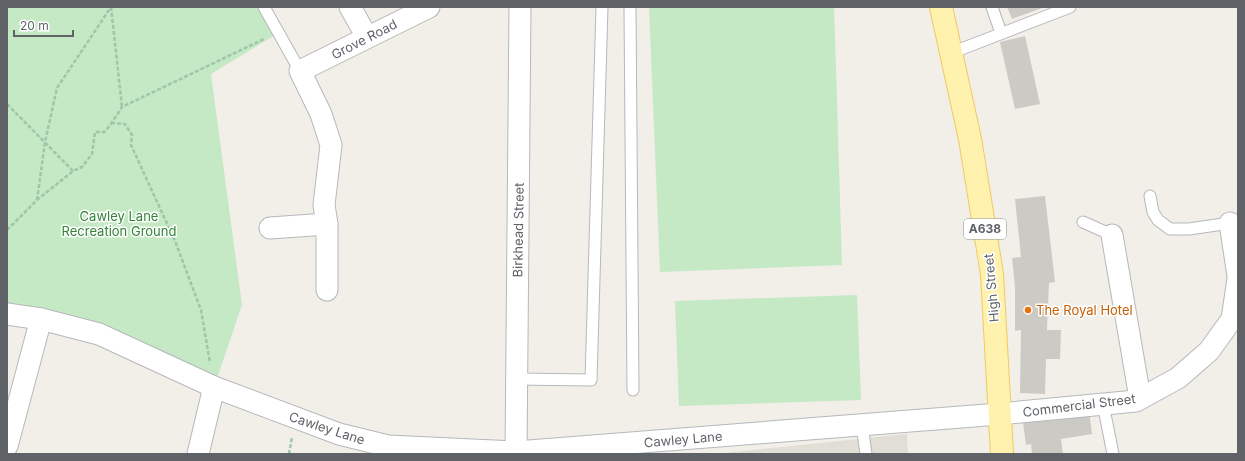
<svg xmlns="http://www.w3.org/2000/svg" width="1245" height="461" font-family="Inter,sans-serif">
<rect width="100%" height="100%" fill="#f1efe8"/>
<path fill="#e1ded6" d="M 907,434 L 908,454 L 714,454 Z"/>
<g fill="#c5e8c5">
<path d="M 7,7 L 264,7 L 278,33 L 211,74 L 242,305 L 214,387 L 99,334 L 7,314 Z"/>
<path d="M 649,7 L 834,7 L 842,265 L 660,272 Z"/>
<path d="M 857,295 L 861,400 L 679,406 L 675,301 Z"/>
</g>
<g fill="#cccac5">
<path d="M 1007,7 L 1045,7 L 1012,19 Z"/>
<path d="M 1025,36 L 1040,104 L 1015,109 L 1000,42 Z"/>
<path d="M 1045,196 L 1055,282 L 1049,283 L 1047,330 L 1061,330 L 1060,359 L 1046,359 L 1045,394 L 1020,393 L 1021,330 L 1015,331 L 1015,287 L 1012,258 L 1021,257 L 1015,199 Z"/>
<path d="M 1089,411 L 1092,434 L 1061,439 L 1063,454 L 1032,454 L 1031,444 L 1026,445 L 1023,422 Z"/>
</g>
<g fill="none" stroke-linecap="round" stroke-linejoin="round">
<defs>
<g id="service">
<path d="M 264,7 L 300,71"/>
<path d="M 630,7 L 633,390"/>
<path d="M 992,7 L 1001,33"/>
<path d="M 951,53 L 1070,7"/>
<path d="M 1150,196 L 1153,212 L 1158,220 L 1170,229 L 1189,229 L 1230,223"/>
<path d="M 1083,222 L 1112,235"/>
<path d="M 516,379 L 591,380 L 602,7"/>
<path d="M 1103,404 L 1113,454"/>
<path d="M 862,425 L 866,454"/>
</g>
<g id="minor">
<path d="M 350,7 L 367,37"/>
<path d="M 1230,223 L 1238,276"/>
<path d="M 270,228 L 327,224"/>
<path d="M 1112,235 L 1140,398"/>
<path d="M 327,290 L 327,224 L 324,205 L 331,145 L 321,114 L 300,71 L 429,7"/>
<path d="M 7,314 L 41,319 L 99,334 L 214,387 L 339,434 L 388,446 L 516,452 L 999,414 L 1136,401 L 1178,378 L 1209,351 L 1232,319 L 1238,279"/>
<path d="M 7,446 L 41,319"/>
<path d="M 516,452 L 520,7"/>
<path d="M 198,454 L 214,387"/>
</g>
<path id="primary" d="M 941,7 L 970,139 L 992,274 L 1002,454"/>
</defs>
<use href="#service" stroke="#b5b8bc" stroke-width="13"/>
<use href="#minor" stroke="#b5b8bc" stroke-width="23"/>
<use href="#primary" stroke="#f2c960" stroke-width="24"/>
<g stroke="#9cc7a9" stroke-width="2.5" stroke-dasharray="4 2" stroke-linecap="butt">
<path d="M 111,7 L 122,107"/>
<path d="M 7,104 L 73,171"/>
<path d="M 111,123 L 125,124 L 132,135 L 131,145 L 175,241 L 201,310 L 210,363"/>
<path d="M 37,200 L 45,142 L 57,88 L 111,7"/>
<path d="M 7,230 L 37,200 L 73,171 L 82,167 L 92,154 L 95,132 L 104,132 C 109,128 118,113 122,107 L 264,39"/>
<path d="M 289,454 L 292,437"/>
</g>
<use href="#service" stroke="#fff" stroke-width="11"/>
<use href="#minor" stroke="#fff" stroke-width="21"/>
<use href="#primary" stroke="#fff2af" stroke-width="22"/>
</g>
<circle fill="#e8710a" stroke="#fff" stroke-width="1.5" cx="1028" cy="310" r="4"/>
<g text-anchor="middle" stroke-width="3" stroke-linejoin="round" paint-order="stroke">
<rect fill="#fff" stroke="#8f9295" stroke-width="1" x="964" y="219" width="42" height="20" rx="3"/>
<g font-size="12" font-weight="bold" fill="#5f6368">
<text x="985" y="233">A638</text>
</g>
<g font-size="13" fill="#5f6368" stroke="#fff">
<text transform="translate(364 39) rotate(-27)" y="5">Grove Road</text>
<text transform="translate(518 230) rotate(-89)" y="5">Birkhead Street</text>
<text transform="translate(991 288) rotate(-95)" y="5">High Street</text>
<text transform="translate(1079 405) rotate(-7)" y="5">Commercial Street</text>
<text transform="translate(327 428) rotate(18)" y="5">Cawley Lane</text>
<text transform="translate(683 439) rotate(-5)" y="5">Cawley Lane</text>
</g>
<g font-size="13" fill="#348238" stroke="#fff">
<text x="119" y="221">Cawley Lane<tspan x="119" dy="15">Recreation Ground</tspan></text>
</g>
<g font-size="13" fill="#c56008" stroke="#fff" text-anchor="start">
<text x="1036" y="315">The Royal Hotel</text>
</g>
</g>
<rect width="1245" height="461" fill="none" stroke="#5f6368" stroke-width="16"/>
<path d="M14 30v6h59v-6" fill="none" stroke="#5f6368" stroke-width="2"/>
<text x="20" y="30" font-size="12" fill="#5f6368" stroke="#ffffff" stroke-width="3" paint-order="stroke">20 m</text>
</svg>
